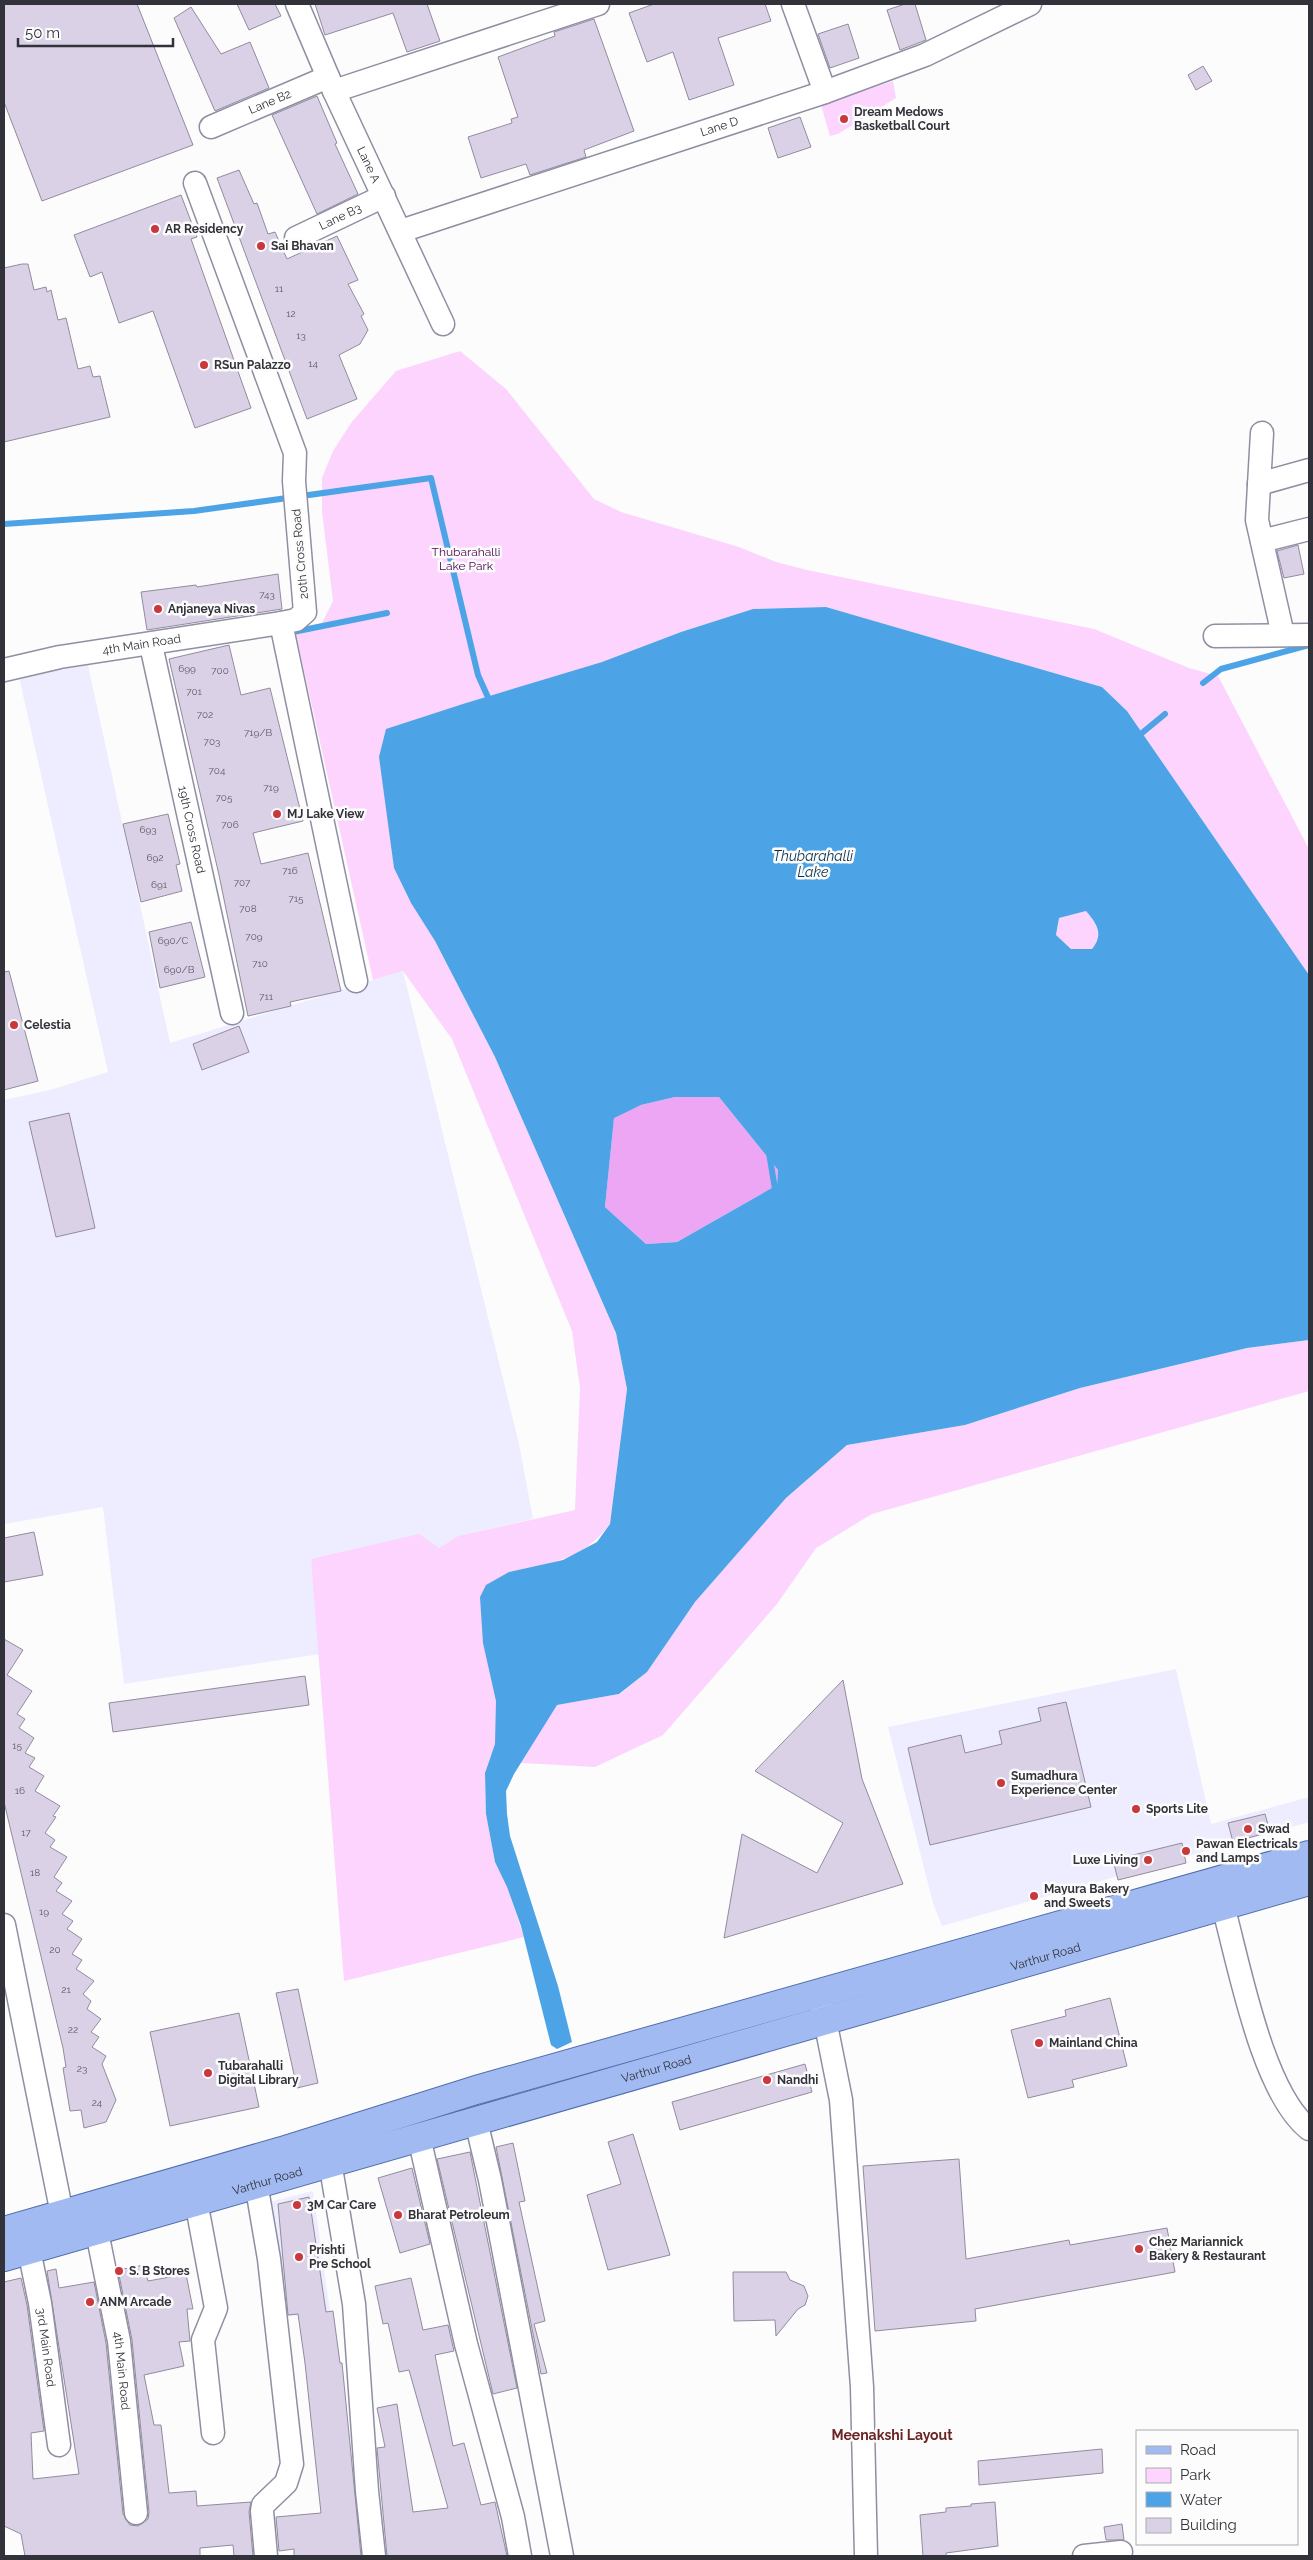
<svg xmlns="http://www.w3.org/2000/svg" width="1313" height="2560" font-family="Raleway,sans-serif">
<rect width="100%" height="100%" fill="#fcfcfc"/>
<g fill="#ededff">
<path d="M 88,665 L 170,1043 L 403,971 L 519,1444 L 533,1519 L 458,1536 L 439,1548 L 311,1559 L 320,1654 L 124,1684 L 103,1507 L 4,1524 L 4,1100 L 50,1090 L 108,1072 L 19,677 Z"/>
<path d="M 1176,1669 L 1211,1824 L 1309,1797 L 1309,1822 L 942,1926 L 933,1903 L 888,1727 Z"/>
<path d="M 313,2191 L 330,2311 L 285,2317 L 269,2202 Z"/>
</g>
<g fill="#fcd4fe">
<path d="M 893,81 L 896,98 L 838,134 L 830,136 L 821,105 Z"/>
<path d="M 460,351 L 506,389 L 594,499 L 621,512 L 739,547 L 776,562 L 807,570 L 1094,629 L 1189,668 L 1218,676 L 1309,849 L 1309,975 L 1127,711 L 1102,687 L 826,607 L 753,609 L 681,632 L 602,662 L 466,703 L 389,818 L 394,868 L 411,903 L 435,941 L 495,1057 L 616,1333 L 627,1389 L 610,1524 C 583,1560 551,1563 509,1572 L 557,1705 L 620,1694 L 647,1672 L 695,1602 L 786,1498 L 847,1445 L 965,1425 L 1080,1388 L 1247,1348 L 1309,1340 L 1309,1391 L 872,1514 L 816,1548 L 777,1604 L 663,1735 L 595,1767 L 505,1762 L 491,1754 L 485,1773 L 486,1814 L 495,1862 L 507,1887 L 524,1937 L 344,1981 L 311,1559 L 419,1534 L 439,1548 L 458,1536 L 575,1510 L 580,1388 L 572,1331 L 452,1039 L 403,971 L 373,980 L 296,634 L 319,629 L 333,601 L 322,512 L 322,478 L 333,451 L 351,423 L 396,371 Z"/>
<path d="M 1086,911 C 1096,924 1104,934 1092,949 L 1071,949 L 1056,935 L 1059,918 Z"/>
</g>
<path fill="#eda6f3" d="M 675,1097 L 719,1097 L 778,1170 L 777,1185 L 677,1242 L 646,1244 L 605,1207 L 614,1117 L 641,1105 Z"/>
<path fill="#4ca3e6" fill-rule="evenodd" d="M 826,607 L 1102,687 L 1127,711 L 1309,975 L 1309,1340 L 1247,1348 L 1080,1388 L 965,1425 L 847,1445 L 786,1498 L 695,1602 L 647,1672 L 619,1694 L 557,1705 L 514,1774 L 506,1791 L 507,1814 L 510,1836 L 558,1986 L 572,2042 L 557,2049 L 551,2045 L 521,1926 L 507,1887 L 495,1862 L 486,1814 L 485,1773 L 495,1744 L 496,1701 L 483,1643 L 480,1597 L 486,1585 L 509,1572 L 563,1560 L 597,1542 L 610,1524 L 627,1389 L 616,1333 L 495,1057 L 435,941 L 411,903 L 394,868 L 379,757 L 386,729 L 466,703 L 602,662 L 681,632 L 753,609 ZM 1086,911 C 1097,924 1104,934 1092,949 L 1071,949 L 1056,935 L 1059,918 ZM 675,1097 L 719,1097 L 778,1170 L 777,1185 L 677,1242 L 646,1244 L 605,1207 L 614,1118 L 641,1105 Z"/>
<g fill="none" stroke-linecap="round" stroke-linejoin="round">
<g stroke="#4ca3e6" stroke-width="6">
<path d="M 4,524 L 194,511 L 431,478 L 478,675 L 491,704"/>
<path d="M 293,632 L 387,613"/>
<path d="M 1203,683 L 1221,669 L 1309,645"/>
<path d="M 1142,733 L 1165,714"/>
<path d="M 769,1153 L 776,1195"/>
</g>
</g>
<g fill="#dad1e6" stroke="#928b9e">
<path d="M 4,4 L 137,4 L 193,145 L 42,201 L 4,102 Z"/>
<path d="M 237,4 L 275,4 L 281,16 L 249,30 Z"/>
<path d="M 315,4 L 427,4 L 440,41 L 407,52 L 393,13 L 325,35 Z"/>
<path d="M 654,4 L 765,4 L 771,21 L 718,38 L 734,85 L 689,100 L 673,52 L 647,62 L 629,13 Z"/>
<path d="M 905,4 L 915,4 L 926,40 L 900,50 L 887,10 Z"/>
<path d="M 191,7 L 221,54 L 250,42 L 269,88 L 215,111 L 174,18 Z"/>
<path d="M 594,19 L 634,131 L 584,150 L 586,157 L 530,175 L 526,164 L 481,178 L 468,137 L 512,123 L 511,119 L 518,117 L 498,57 L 555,36 L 554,32 Z"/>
<path d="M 848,24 L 859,58 L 830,68 L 818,34 Z"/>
<path d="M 1203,66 L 1212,81 L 1196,90 L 1188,75 Z"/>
<path d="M 317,96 L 337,143 L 335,144 L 358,194 L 317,214 L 272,115 Z"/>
<path d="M 800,117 L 811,147 L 778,158 L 768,128 Z"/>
<path d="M 239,170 L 254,204 L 257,203 L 268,234 L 275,232 L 287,259 L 337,236 L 358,280 L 348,284 L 364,314 L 361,316 L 368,330 L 360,344 L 339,355 L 357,399 L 307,419 L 217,178 Z"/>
<path d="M 181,195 L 197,237 L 191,239 L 251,408 L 195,428 L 153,311 L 119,323 L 102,272 L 90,277 L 74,235 Z"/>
<path d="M 22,264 L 28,264 L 34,290 L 46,287 L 47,292 L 51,290 L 58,320 L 66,318 L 78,369 L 90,366 L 93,377 L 100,376 L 110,417 L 4,442 L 4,268 Z"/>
<path d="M 1298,545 L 1304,574 L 1284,578 L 1277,551 Z"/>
<path d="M 278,574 L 282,609 L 147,630 L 141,592 L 196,585 L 197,587 Z"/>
<path d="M 229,645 L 241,695 L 270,688 L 303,821 L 253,833 L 261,864 L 308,853 L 341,991 L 290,1002 L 291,1006 L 248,1016 L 219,875 L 169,659 Z"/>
<path d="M 168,814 L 180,864 L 176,865 L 182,891 L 141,902 L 123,824 Z"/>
<path d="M 191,922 L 205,977 L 160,988 L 149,932 Z"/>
<path d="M 9,971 L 38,1081 L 4,1090 L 4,972 Z"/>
<path d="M 239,1026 L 249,1052 L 202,1070 L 193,1044 Z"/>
<path d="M 69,1113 L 95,1228 L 56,1237 L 29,1122 Z"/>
<path d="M 34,1532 L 43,1575 L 4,1582 L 4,1538 Z"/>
<path d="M 4,1639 L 23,1650 L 7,1675 L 32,1691 L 17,1714 L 25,1719 L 19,1728 L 34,1738 L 25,1753 L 35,1758 L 29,1767 L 44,1776 L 35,1791 L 60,1806 L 53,1816 L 56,1817 L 45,1833 L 55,1840 L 50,1847 L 67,1857 L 54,1877 L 62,1883 L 56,1891 L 72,1901 L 62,1914 L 73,1921 L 67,1929 L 82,1939 L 72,1954 L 82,1960 L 76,1969 L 94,1981 L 83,1994 L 91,2001 L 87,2009 L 101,2019 L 91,2032 L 99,2037 L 92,2047 L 106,2056 L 102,2064 L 116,2100 L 106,2122 L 84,2128 L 81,2110 L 70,2111 L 63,2068 L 66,2067 L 63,2048 L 4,1802 Z"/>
<path d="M 305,1676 L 309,1705 L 113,1732 L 109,1703 Z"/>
<path d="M 843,1680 L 862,1779 L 903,1884 L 724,1938 L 742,1834 L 817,1873 L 843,1823 L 755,1771 Z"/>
<path d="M 1066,1702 L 1091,1807 L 930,1845 L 908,1748 L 961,1735 L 965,1753 L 1002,1744 L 999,1731 L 1041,1721 L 1038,1708 Z"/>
<path d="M 1265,1814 L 1270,1832 L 1233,1842 L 1228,1823 Z"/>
<path d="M 1182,1843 L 1186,1863 L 1118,1880 L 1113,1860 Z"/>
<path d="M 298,1989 L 318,2083 L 297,2088 L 276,1993 Z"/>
<path d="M 1110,1998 L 1127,2066 L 1072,2080 L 1074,2087 L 1028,2098 L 1011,2030 L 1066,2016 L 1065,2010 Z"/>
<path d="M 239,2013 L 259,2107 L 170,2126 L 150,2032 Z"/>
<path d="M 805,2064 L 812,2092 L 680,2130 L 672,2102 Z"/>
<path d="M 633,2134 L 670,2255 L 608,2270 L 587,2195 L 621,2184 L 608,2142 Z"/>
<path d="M 513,2143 L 525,2201 L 519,2202 L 545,2321 L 534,2324 L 547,2373 L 541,2374 L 496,2147 Z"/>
<path d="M 470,2152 L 517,2388 L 493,2394 L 437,2159 Z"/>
<path d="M 959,2159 L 966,2259 L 1069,2240 L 1070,2245 L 1167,2228 L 1175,2272 L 975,2309 L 976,2321 L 875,2331 L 863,2166 Z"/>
<path d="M 412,2168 L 430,2244 L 400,2253 L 378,2178 Z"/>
<path d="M 309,2197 L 326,2312 L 333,2311 L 340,2363 L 342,2363 L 361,2556 L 294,2556 L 294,2549 L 279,2551 L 276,2517 L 321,2513 L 305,2363 L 298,2314 L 288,2315 L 278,2204 Z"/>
<path d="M 144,2265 L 148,2281 L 186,2274 L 193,2309 L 187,2309 L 190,2341 L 179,2342 L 184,2366 L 144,2375 L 154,2425 L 161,2425 L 169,2493 L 196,2491 L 197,2506 L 251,2502 L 249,2512 L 253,2556 L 234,2556 L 233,2545 L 200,2548 L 200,2556 L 25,2556 L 21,2534 L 4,2526 L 4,2282 L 21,2278 L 27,2305 L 44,2431 L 31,2433 L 33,2479 L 79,2474 L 47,2271 L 56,2269 L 59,2288 L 94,2282 L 106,2343 L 123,2514 L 130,2525 L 138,2526 L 148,2519 L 149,2512 L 132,2340 L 118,2270 Z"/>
<path d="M 733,2272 L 786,2272 L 790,2280 L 804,2286 L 808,2296 L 805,2305 L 798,2309 L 776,2336 L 775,2320 L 734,2321 Z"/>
<path d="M 411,2278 L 423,2330 L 448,2325 L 454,2351 L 435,2355 L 453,2446 L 464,2443 L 481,2505 L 495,2502 L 507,2556 L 387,2556 L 377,2448 L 385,2447 L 377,2408 L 397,2404 L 413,2512 L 448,2508 L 409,2370 L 399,2372 L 388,2323 L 383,2324 L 375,2286 Z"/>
<path d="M 1102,2449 L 1103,2473 L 979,2485 L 978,2461 Z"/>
<path d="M 995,2502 L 998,2546 L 946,2553 L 946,2556 L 923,2556 L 920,2515 L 946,2512 L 946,2508 L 971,2506 L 971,2504 Z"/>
<path d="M 1122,2524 L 1124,2540 L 1106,2540 L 1104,2527 Z"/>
</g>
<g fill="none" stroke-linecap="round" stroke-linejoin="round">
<defs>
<g id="street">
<path id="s1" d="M 297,4 L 334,91 L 443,324"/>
<path d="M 793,4 L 825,92"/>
<path d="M 334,91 L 598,4"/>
<path id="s2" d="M 211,127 L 328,77"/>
<path id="s3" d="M 401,231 L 825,92 L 925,55 L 1030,4"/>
<path id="s4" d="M 296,238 L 384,196"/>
<path d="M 1262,433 L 1257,520 L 1283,635"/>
<path d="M 1259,484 L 1309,470"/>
<path d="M 1262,541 L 1309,529"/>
<path d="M 281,623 L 356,981"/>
<path d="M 1215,636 L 1309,635"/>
<path id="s5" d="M 151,645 L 232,1013"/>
<path id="s6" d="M 4,670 L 60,657 L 281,623 L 296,620 L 305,612 L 294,481 L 295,453 L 195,183"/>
<path d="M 1223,1906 C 1239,1964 1262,2092 1309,2129"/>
<path d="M 4,1925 L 62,2214"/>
<path d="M 822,2005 L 841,2100 L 862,2387 L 866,2556"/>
<path d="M 476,2121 L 490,2180 L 562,2556"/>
<path d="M 419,2137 L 466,2344 L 513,2517 L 520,2556"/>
<path d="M 330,2162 L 354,2304 L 367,2491 L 374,2556"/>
<path d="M 256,2183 L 269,2259 L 292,2464 L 286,2483 L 263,2505 L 262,2511 L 266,2556"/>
<path d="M 196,2201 L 216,2308 L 203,2340 L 213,2433"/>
<path id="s7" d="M 97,2232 L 119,2341 L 136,2513"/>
<path id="s8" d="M 29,2250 L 40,2303 L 59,2445"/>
<path d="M 1084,2556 L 1121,2552"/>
</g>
<g id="primary">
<path d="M 4,2231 L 282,2151 L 476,2090 L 1309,1855"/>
<path id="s9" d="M 4,2257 L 1309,1881"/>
</g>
</defs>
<use href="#street" stroke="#8f8fa3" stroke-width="25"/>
<use href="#primary" stroke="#526dac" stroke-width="30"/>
<use href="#street" stroke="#fff" stroke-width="22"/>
<use href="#primary" stroke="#a1bbf2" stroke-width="28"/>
</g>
<g fill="#c8383c" stroke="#fcfcfc" stroke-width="2">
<circle cx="844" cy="119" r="5"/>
<circle cx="155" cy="229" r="5"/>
<circle cx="261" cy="246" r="5"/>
<circle cx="204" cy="365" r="5"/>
<circle cx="158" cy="609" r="5"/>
<circle cx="277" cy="814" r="5"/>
<circle cx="14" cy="1025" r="5"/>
<circle cx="1001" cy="1783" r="5"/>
<circle cx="1136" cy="1809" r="5"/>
<circle cx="1248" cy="1829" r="5"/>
<circle cx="1186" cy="1851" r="5"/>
<circle cx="1148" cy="1860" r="5"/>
<circle cx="1034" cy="1896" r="5"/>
<circle cx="1039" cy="2043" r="5"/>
<circle cx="208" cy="2073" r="5"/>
<circle cx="767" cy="2080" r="5"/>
<circle cx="297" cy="2205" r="5"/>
<circle cx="398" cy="2215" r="5"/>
<circle cx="1139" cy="2249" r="5"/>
<circle cx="299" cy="2257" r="5"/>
<circle cx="119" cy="2271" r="5"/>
<circle cx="90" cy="2302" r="5"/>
</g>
<g text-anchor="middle" stroke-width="5" stroke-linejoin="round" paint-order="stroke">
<g font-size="10" fill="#5c5a65">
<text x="279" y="292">11</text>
<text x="291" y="317">12</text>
<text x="301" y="339">13</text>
<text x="313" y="367">14</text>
<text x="267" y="598">743</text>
<text x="187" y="672">699</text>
<text x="220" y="674">700</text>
<text x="194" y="695">701</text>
<text x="205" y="718">702</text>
<text x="258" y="736">719/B</text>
<text x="212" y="745">703</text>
<text x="217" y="774">704</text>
<text x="271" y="791">719</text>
<text x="224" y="801">705</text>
<text x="230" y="828">706</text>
<text x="148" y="833">693</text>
<text x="155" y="861">692</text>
<text x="290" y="874">716</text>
<text x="242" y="886">707</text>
<text x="159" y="888">691</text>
<text x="296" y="902">715</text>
<text x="248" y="912">708</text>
<text x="254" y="940">709</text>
<text x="173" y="944">690/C</text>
<text x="260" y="967">710</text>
<text x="179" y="973">690/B</text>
<text x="266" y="1000">711</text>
<text x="17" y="1749">15</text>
<text x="20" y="1794">16</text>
<text x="26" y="1836">17</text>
<text x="35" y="1876">18</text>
<text x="44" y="1915">19</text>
<text x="55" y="1953">20</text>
<text x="66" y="1993">21</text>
<text x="73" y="2033">22</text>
<text x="82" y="2072">23</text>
<text x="97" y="2106">24</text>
</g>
<g font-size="12" fill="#32323a" stroke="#fcfcfc">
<text dy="4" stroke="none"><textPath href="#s2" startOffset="64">Lane B2</textPath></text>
<text dy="4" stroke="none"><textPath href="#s3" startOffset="335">Lane D</textPath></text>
<text dy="4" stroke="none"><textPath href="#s1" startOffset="176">Lane A</textPath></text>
<text dy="4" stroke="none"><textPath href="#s4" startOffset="49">Lane B3</textPath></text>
<text transform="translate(300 554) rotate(-95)" y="4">20th Cross Road</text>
<text dy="4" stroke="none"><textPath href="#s6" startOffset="140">4th Main Road</textPath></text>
<text dy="4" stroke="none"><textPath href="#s5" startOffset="189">19th Cross Road</textPath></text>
<text dy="4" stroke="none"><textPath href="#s9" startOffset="1084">Varthur Road</textPath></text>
<text dy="4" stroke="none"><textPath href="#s9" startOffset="679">Varthur Road</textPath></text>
<text dy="4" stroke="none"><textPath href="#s9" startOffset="274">Varthur Road</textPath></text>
<text dy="4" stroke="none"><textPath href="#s8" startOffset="99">3rd Main Road</textPath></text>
<text dy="4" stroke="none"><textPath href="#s7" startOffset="141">4th Main Road</textPath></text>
</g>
<g font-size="12" font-weight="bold" fill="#32323a" stroke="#fcfcfc" text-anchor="start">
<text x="854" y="116">Dream Medows<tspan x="854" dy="14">Basketball Court</tspan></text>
<text x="165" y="233">AR Residency</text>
<text x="271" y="250">Sai Bhavan</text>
<text x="214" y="369">RSun Palazzo</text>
<text x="168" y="613">Anjaneya Nivas</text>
<text x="287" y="818">MJ Lake View</text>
<text x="24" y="1029">Celestia</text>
<text x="1011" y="1780">Sumadhura<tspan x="1011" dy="14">Experience Center</tspan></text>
<text x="1146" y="1813">Sports Lite</text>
<text x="1258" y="1833">Swad</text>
<text x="1196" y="1848">Pawan Electricals<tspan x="1196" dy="14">and Lamps</tspan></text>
<text x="1138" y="1864" text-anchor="end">Luxe Living</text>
<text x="1044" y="1893">Mayura Bakery<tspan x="1044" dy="14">and Sweets</tspan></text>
<text x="1049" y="2047">Mainland China</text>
<text x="218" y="2070">Tubarahalli<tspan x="218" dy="14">Digital Library</tspan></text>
<text x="777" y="2084">Nandhi</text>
<text x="307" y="2209">3M Car Care</text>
<text x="408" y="2219">Bharat Petroleum</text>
<text x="1149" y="2246">Chez Mariannick<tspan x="1149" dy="14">Bakery &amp; Restaurant</tspan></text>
<text x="309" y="2254">Prishti<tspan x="309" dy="14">Pre School</tspan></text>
<text x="129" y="2275">S. B Stores</text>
<text x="100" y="2306">ANM Arcade</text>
</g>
<g font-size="12" fill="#49074f" stroke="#fcfcfc">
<text x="466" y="556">Thubarahalli<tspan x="466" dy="14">Lake Park</tspan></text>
</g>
<g font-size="14" font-style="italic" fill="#0b304b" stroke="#fcfcfc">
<text x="813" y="861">Thubarahalli<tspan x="813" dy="16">Lake</tspan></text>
</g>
<g font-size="14" font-weight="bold" fill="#6a2424" stroke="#fcfcfc">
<text x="892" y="2440">Meenakshi Layout</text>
</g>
</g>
<rect width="1313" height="2560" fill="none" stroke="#32323a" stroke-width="10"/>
<rect x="1136" y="2430" width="162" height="115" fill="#fcfcfc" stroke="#ababae"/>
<rect x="1146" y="2446" width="25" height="8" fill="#a1bbf2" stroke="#ababae"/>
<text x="1180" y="2455" font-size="15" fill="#32323a">Road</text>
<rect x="1146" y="2468" width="25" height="15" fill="#fcd4fe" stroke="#ababae"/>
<text x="1180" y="2480" font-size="15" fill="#32323a">Park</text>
<rect x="1146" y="2492" width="25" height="15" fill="#4ca3e6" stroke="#ababae"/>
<text x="1180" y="2505" font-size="15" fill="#32323a">Water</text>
<rect x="1146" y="2518" width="25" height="15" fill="#dad1e6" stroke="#ababae"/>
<text x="1180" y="2530" font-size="15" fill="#32323a">Building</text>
<path d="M18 38v8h155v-8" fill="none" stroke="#32323a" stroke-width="2.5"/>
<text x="25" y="38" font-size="15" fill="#32323a" stroke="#fcfcfc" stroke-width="4" paint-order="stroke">50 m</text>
</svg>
